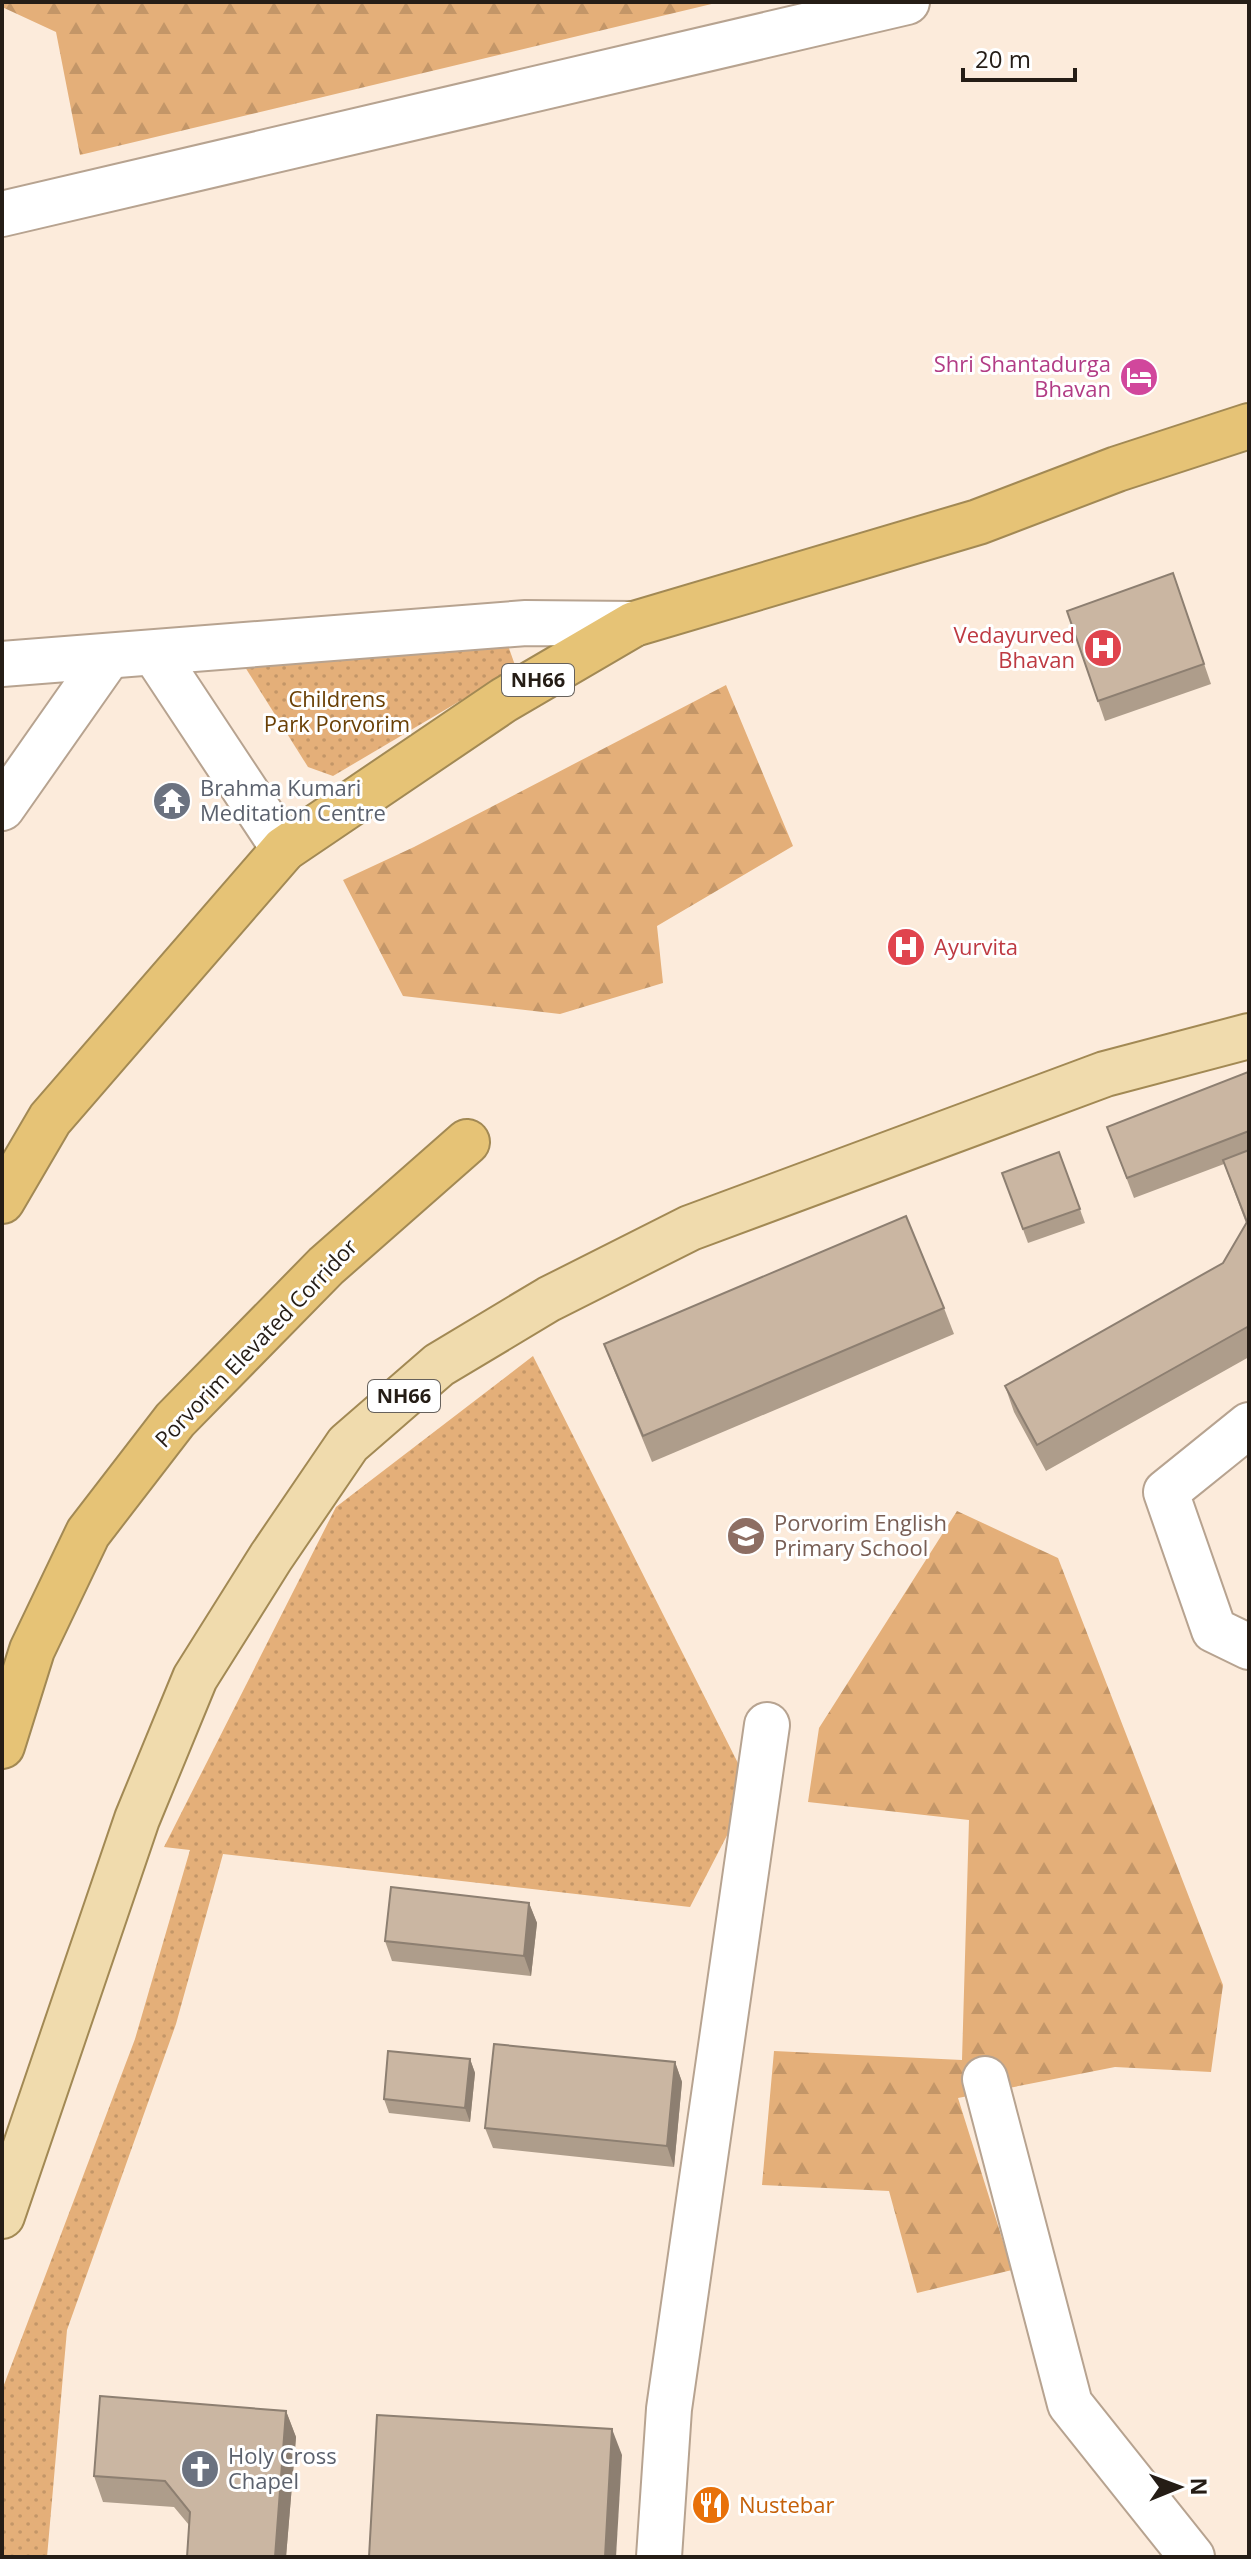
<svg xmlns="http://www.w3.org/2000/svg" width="1251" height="2559" font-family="'Open Sans',sans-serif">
<defs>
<pattern id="forest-firs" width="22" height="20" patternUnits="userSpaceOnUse" patternTransform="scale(2)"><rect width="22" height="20" fill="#e4af79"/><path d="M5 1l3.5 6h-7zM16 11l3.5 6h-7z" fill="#c39668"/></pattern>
<pattern id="park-dots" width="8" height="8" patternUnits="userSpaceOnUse" patternTransform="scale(2)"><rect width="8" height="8" fill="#e4af79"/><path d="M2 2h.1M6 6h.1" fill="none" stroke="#c39668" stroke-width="1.8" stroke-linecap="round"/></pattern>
</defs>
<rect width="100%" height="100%" fill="#fcebdb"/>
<g fill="url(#forest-firs)">
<path d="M 2,2 L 720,2 L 80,155 L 56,32 L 2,7 Z"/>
<path d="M 726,685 L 793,846 L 657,926 L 663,983 L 560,1014 L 403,996 L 343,880 L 414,847 Z"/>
<path d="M 957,1511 L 1058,1558 L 1223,1985 L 1211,2072 L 1115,2067 L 958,2098 L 1012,2270 L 917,2293 L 889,2191 L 762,2185 L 774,2051 L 962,2060 L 969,1820 L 808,1802 L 819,1728 Z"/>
</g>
<g fill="url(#park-dots)">
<path d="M 506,640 L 516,668 L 333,776 L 308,767 L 245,667 Z"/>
<path d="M 533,1356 L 751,1789 L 690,1907 L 223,1854 L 176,2024 L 67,2330 L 47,2557 L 2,2557 L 2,2390 L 135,2039 L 190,1850 L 164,1847 L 336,1507 Z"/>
</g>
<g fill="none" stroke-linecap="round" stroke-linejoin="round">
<defs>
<g id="minor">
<path d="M 2,214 L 907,2"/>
<path d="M 155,654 L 284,849"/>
<path d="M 2,664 L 526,623 L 634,624"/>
<path d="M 2,808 L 108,657"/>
<path d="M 1249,1425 L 1166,1492 L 1214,1630 L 1249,1647"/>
<path d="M 985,2079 L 1070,2404 L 1192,2557"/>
<path d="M 659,2557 L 669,2409 L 767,1725"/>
</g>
<path id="major" d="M 2,2216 L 137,1819 L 195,1678 L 271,1557 L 348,1444 L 439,1365 L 549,1299 L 690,1228 L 1105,1074 L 1249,1036"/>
<g id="highway">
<path d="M 2,1201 L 50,1119 L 284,849 L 504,700 L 634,624 L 978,522 L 1117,469 L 1249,426"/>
<path d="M 2,1746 L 32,1650 L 88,1533 L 175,1420 L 326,1266 L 467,1142"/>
</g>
</defs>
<use href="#minor" stroke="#b7a390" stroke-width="48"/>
<use href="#major" stroke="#a28954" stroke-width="48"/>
<use href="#highway" stroke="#a28954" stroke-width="48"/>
<use href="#minor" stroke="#fff" stroke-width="44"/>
<use href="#major" stroke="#f0dbad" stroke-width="44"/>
<use href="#highway" stroke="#e6c376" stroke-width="44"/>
</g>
<g fill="#ae9d8b">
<path d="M 1173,573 L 1211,684 L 1105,721 L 1067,611 Z"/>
<path d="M 1249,1075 L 1249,1357 L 1046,1471 L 1014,1412 L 1005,1386 L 1223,1263 L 1246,1223 L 1224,1164 L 1134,1198 L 1107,1127 Z"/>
<path d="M 1059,1152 L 1085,1223 L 1028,1243 L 1002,1173 Z"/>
<path d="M 944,1308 L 954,1334 L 652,1462 L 614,1370 L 604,1344 Z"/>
<path d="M 529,1903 L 537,1923 L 531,1976 L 392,1961 L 385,1941 Z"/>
<path d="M 470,2059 L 475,2073 L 470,2122 L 389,2113 L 384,2099 Z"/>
<path d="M 675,2062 L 682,2082 L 674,2167 L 493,2148 L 485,2128 Z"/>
<path d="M 286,2411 L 296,2437 L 286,2557 L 187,2557 L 189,2525 L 174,2507 L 103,2502 L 94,2476 Z"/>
</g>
<g fill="#8d7f71">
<path d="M 529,1903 L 537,1923 L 531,1976 L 524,1956 Z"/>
<path d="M 470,2059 L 475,2073 L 470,2122 L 465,2108 Z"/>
<path d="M 675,2062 L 682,2082 L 674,2167 L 667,2146 Z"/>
<path d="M 286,2411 L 296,2437 L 286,2557 L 275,2557 Z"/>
<path d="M 612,2429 L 622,2455 L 616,2557 L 605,2557 Z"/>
</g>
<g fill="#cab6a2" stroke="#8d7f71" stroke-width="2">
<path d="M 1173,573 L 1204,664 L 1098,701 L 1067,611 Z"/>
<path d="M 1248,1072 L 1249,1075 L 1249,1131 L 1127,1178 L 1107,1127 Z"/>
<path d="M 1249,1150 L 1249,1326 L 1037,1445 L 1005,1386 L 1223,1263 L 1247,1222 L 1223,1160 Z"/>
<path d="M 1059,1152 L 1080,1209 L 1023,1229 L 1002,1173 Z"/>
<path d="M 906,1216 L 944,1308 L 643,1436 L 604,1344 Z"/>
<path d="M 391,1887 L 529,1903 L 524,1956 L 385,1941 Z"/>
<path d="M 494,2044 L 675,2062 L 667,2146 L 485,2128 Z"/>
<path d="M 388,2051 L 470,2059 L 465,2108 L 384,2099 Z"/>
<path d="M 100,2396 L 286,2411 L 275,2557 L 187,2557 L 190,2512 L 165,2481 L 94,2476 Z"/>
<path d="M 377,2415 L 612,2429 L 605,2557 L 369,2557 Z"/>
</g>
<defs>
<symbol id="hotel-disc" viewBox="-11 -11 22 22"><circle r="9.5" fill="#d1479c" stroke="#fff"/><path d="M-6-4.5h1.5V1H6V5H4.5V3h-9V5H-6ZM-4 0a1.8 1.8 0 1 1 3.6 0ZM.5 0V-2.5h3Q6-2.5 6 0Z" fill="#fff"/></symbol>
<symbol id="hospital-disc" viewBox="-11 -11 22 22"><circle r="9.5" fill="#e0444e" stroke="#fff"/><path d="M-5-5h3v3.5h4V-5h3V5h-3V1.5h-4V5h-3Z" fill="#fff"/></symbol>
<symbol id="temple-disc" viewBox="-11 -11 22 22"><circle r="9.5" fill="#6b7280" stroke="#fff"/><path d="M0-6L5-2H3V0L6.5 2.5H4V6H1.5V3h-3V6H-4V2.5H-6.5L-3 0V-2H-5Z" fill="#fff"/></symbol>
<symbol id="school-disc" viewBox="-11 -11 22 22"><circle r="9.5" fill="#8d6e63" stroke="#fff"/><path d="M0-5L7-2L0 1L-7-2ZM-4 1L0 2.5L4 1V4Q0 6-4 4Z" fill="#fff"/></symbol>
<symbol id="church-disc" viewBox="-11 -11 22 22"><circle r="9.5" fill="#6b7280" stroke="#fff"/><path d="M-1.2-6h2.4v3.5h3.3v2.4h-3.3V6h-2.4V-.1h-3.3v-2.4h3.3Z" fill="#fff"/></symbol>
<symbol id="restaurant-disc" viewBox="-11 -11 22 22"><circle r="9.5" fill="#e8710a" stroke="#fff"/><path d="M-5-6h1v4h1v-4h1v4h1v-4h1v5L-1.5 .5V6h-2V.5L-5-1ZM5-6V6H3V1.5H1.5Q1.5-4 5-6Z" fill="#fff"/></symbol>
</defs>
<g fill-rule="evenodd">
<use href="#hotel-disc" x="1117" y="355" width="44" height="44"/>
<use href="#hospital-disc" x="1081" y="626" width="44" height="44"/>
<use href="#temple-disc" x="150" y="779" width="44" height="44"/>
<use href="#hospital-disc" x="884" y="925" width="44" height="44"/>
<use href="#school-disc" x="724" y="1514" width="44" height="44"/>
<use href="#church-disc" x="178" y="2447" width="44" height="44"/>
<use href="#restaurant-disc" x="689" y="2483" width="44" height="44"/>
</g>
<g text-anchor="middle" stroke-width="6" stroke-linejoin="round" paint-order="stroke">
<g fill="#fff" stroke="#66615c" stroke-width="2">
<rect x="502" y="664" width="72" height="32" rx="6"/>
<rect x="368" y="1380" width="72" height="32" rx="6"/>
</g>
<g font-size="20" font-weight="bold" fill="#251d16">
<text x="538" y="687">NH66</text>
<text x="404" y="1403">NH66</text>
</g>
<g font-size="22" fill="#b23c85" stroke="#fff" text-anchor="end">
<text x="1111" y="372">Shri Shantadurga<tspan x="1111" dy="25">Bhavan</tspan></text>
</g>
<g font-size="22" fill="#be3a42" stroke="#fff" text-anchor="end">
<text x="1075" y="643">Vedayurved<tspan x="1075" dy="25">Bhavan</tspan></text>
<text x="934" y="955" text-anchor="start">Ayurvita</text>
</g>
<g font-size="22" fill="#6a4006" stroke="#fff">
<text x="337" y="707">Childrens<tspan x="337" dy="25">Park Porvorim</tspan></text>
</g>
<g font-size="22" fill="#5b616d" stroke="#fff" text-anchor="start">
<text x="200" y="796">Brahma Kumari<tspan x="200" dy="25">Meditation Centre</tspan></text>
<text x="228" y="2464">Holy Cross<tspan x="228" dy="25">Chapel</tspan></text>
</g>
<g font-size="22" fill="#251d16" stroke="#fff">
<text transform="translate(256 1343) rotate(-46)" y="8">Porvorim Elevated Corridor</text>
</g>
<g font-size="22" fill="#785e54" stroke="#fff" text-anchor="start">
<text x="774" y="1531">Porvorim English<tspan x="774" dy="25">Primary School</tspan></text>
</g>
<g font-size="22" fill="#c56008" stroke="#fff" text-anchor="start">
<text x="739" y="2513">Nustebar</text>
</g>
</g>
<rect width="1251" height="2559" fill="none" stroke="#251d16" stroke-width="8"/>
<g transform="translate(1179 2487) rotate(89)" stroke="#ffffff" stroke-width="6" paint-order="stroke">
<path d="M0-6L14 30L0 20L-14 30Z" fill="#251d16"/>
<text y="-12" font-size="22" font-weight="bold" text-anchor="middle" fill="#251d16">N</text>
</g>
<path d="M963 68v12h112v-12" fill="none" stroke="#251d16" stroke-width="4"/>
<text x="975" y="68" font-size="24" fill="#251d16" stroke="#ffffff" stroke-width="6" paint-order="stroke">20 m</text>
</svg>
